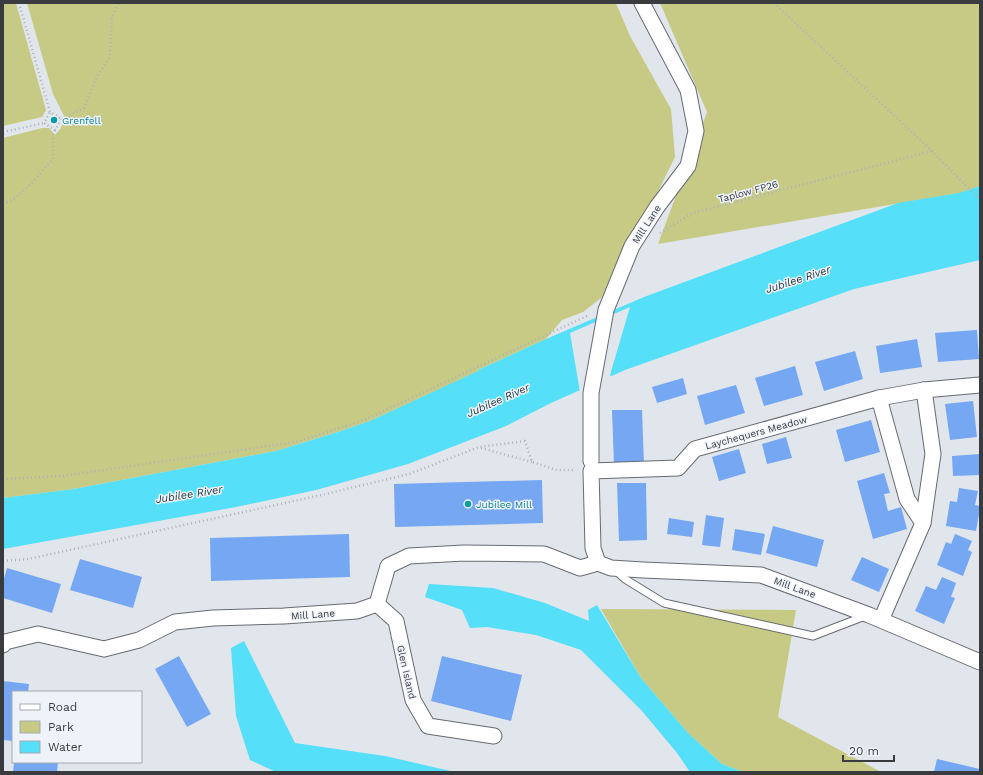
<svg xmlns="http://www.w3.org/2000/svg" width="983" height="775" font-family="'Work Sans',sans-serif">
<rect width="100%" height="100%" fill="#e1e6ec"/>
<g fill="#c7ca84">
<path d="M 3,3 L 16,3 L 46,110 L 42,117 L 3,126 Z"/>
<path d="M 27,3 L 616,3 L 630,36 L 671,109 L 675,157 L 639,230 L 601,298 L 583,312 L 562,320 L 546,339 L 478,370 L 479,371 L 370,421 L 338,432 L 276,451 L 74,489 L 3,498 L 3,138 L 42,128 L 49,128 L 55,135 L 61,128 L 64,116 L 53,94 Z"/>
<path d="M 660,3 L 980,3 L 980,186 L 960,193 L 658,244 L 707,112 Z"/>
<path d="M 601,609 L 796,610 L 778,717 L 881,772 L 743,772 L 722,764 L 688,733 L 641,678 Z"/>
</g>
<g fill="#55dff8">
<path d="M 980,186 L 980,260 L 854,289 L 625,370 L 551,403 L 506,426 L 408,464 L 316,490 L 236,507 L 3,549 L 3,498 L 74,489 L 276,451 L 338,432 L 370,421 L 478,371 L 478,370 L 546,339 L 644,297 L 898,203 L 959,193 Z"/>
<path d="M 429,584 L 493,588 L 545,603 L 589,621 L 588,610 L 597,605 L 641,678 L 688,733 L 722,764 L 743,772 L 690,772 L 677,753 L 642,711 L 581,650 L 536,635 L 487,627 L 470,628 L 462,610 L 425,597 Z"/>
<path d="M 244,641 L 295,743 L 385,756 L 455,772 L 276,772 L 250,760 L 236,716 L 231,648 Z"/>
</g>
<path fill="#e1e6ec" d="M 630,307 L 610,375 L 611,379 L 580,392 L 570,333 Z"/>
<g fill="#75a7f2">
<path d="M 977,330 L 979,359 L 938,362 L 935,333 Z"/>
<path d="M 917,339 L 922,367 L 880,373 L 876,346 Z"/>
<path d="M 855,351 L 863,379 L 824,391 L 815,362 Z"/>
<path d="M 795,366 L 803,395 L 764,406 L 755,378 Z"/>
<path d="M 683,378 L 687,394 L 657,403 L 652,387 Z"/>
<path d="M 736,385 L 745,413 L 705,425 L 697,396 Z"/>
<path d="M 973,401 L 977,437 L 950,440 L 945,404 Z"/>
<path d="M 612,410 L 642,410 L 644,465 L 614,465 Z"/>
<path d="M 871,420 L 880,452 L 845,462 L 836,430 Z"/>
<path d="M 786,437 L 792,458 L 767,464 L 762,444 Z"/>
<path d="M 739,449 L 746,473 L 719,481 L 712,457 Z"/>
<path d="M 980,454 L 980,475 L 953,476 L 952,456 Z"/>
<path d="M 884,473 L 890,493 L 884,494 L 888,511 L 901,507 L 907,529 L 873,539 L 857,481 Z"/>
<path d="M 542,480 L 543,523 L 395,527 L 394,484 Z"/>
<path d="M 617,483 L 646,483 L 647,540 L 619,541 Z"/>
<path d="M 959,488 L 978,491 L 975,505 L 980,506 L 980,509 L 976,531 L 946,526 L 950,501 L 957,502 Z"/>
<path d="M 706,515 L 724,518 L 720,547 L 702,545 Z"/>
<path d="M 669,518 L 694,522 L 692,537 L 667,534 Z"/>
<path d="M 773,526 L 824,540 L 817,567 L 766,553 Z"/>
<path d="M 735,529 L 765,534 L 761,555 L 732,550 Z"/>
<path d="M 349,534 L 350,577 L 211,581 L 210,538 Z"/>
<path d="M 955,534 L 972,541 L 968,550 L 972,552 L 963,576 L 937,565 L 946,542 L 951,544 Z"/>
<path d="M 862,557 L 889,569 L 879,592 L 851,580 Z"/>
<path d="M 80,559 L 142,577 L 133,608 L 70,590 Z"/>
<path d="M 7,568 L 61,584 L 52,613 L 3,598 L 3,582 Z"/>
<path d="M 942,577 L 956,583 L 951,597 L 955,598 L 944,624 L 915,611 L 926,586 L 936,590 Z"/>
<path d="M 179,656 L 211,714 L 187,727 L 155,669 Z"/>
<path d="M 442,656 L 522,675 L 511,721 L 431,701 Z"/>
<path d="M 3,681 L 29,684 L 28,692 L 13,692 L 13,741 L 3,740 Z"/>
<path d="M 937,759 L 980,769 L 980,772 L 934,772 Z"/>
<path d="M 14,762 L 58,762 L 57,772 L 13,772 Z"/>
</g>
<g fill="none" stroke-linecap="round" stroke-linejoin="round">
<defs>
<path id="lane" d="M 615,570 L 625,579 L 664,603 L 813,636 L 865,616"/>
<g id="street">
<path d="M 879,398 L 924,390 L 980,385"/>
<path d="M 591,461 L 591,393 L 606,310 L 632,246 L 657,207 L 688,166 L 696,131 L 688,90 L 642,3"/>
<path d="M 923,523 L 933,454 L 924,390"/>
<path d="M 377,604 L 396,621 L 413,700 L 428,726 L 494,736"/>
<path d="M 881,620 L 923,523 L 907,499 L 879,398 L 695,449 L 678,468 L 591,471 L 593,548 L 598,563 L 611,568 L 643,570 L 761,575 L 869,615 L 980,662"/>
<path d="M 3,645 L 5,642 L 38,634 L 104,649 L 139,640 L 175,622 L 213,618 L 284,616 L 357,611 L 377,604 L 388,566 L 409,556 L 464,553 L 544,554 L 580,568 L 598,563"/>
</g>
</defs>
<use href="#lane" stroke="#676b71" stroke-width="9"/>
<use href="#street" stroke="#676b71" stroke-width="17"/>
<g stroke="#aeb2b7" stroke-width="2.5" stroke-dasharray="1 3" stroke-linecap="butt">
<path d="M 19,3 L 50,112 L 62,119 L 55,130 L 44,123 L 50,112"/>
<path d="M 774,3 L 932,151 L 980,200"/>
<path d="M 62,119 L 84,108 L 97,76 L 110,57 L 112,16 L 119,3"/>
<path d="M 3,132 L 44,123"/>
<path d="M 3,204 C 24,196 38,175 53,159 L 53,136 L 55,130"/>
<path d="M 660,233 L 693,213 L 932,151"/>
<path d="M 481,448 L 532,462"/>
<path d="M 3,479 L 62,476 L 296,442 L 364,420 L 589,315"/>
<path d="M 3,561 L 28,559 L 317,496 L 409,474 L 479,447 L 525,441 L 532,462 L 557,470 L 575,470"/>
</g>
<use href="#lane" stroke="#fff" stroke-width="7"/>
<use href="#street" stroke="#fff" stroke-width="15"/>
</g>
<g fill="#0f9aa8" stroke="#eef3fa" stroke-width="1.5">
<circle cx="54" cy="120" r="4"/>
<circle cx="468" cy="504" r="4"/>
</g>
<g text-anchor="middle" stroke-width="3" stroke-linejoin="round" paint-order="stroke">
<g font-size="10" fill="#0d838f" stroke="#eef3fa" text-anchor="start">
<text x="62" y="124">Grenfell</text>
<text x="476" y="508">Jubilee Mill</text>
</g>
<g font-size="10" fill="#3a3b3e" stroke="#eef3fa">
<text transform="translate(748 191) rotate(-15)" y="4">Taplow FP26</text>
<text transform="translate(646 224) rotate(-57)" y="4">Mill Lane</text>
<text transform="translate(756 432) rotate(-15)" y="4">Laychequers Meadow</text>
<text transform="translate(795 587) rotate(20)" y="4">Mill Lane</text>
<text transform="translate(313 614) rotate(-4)" y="4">Mill Lane</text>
<text transform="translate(407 672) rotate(77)" y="4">Glen Island</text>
</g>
<g font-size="11" font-style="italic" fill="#1f363b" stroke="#eef3fa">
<text transform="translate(798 279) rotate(-18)" y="4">Jubilee River</text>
<text transform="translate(498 400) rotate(-24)" y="4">Jubilee River</text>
<text transform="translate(189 494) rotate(-9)" y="4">Jubilee River</text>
</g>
</g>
<rect width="983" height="775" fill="none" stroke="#3a3b3e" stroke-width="8"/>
<rect x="12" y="691" width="130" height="72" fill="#eef3fa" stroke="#a6a9af"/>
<rect x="20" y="704" width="20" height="6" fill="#ffffff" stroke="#a6a9af"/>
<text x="48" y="711" font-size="12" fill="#3a3b3e">Road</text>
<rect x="20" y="721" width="20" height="12" fill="#c7ca84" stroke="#a6a9af"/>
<text x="48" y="731" font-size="12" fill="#3a3b3e">Park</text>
<rect x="20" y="741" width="20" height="12" fill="#55dff8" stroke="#a6a9af"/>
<text x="48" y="751" font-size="12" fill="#3a3b3e">Water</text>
<path d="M843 755v6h51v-6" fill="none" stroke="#3a3b3e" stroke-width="2"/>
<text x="849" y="755" font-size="12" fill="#3a3b3e" stroke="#eef3fa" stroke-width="3" paint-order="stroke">20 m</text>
</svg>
